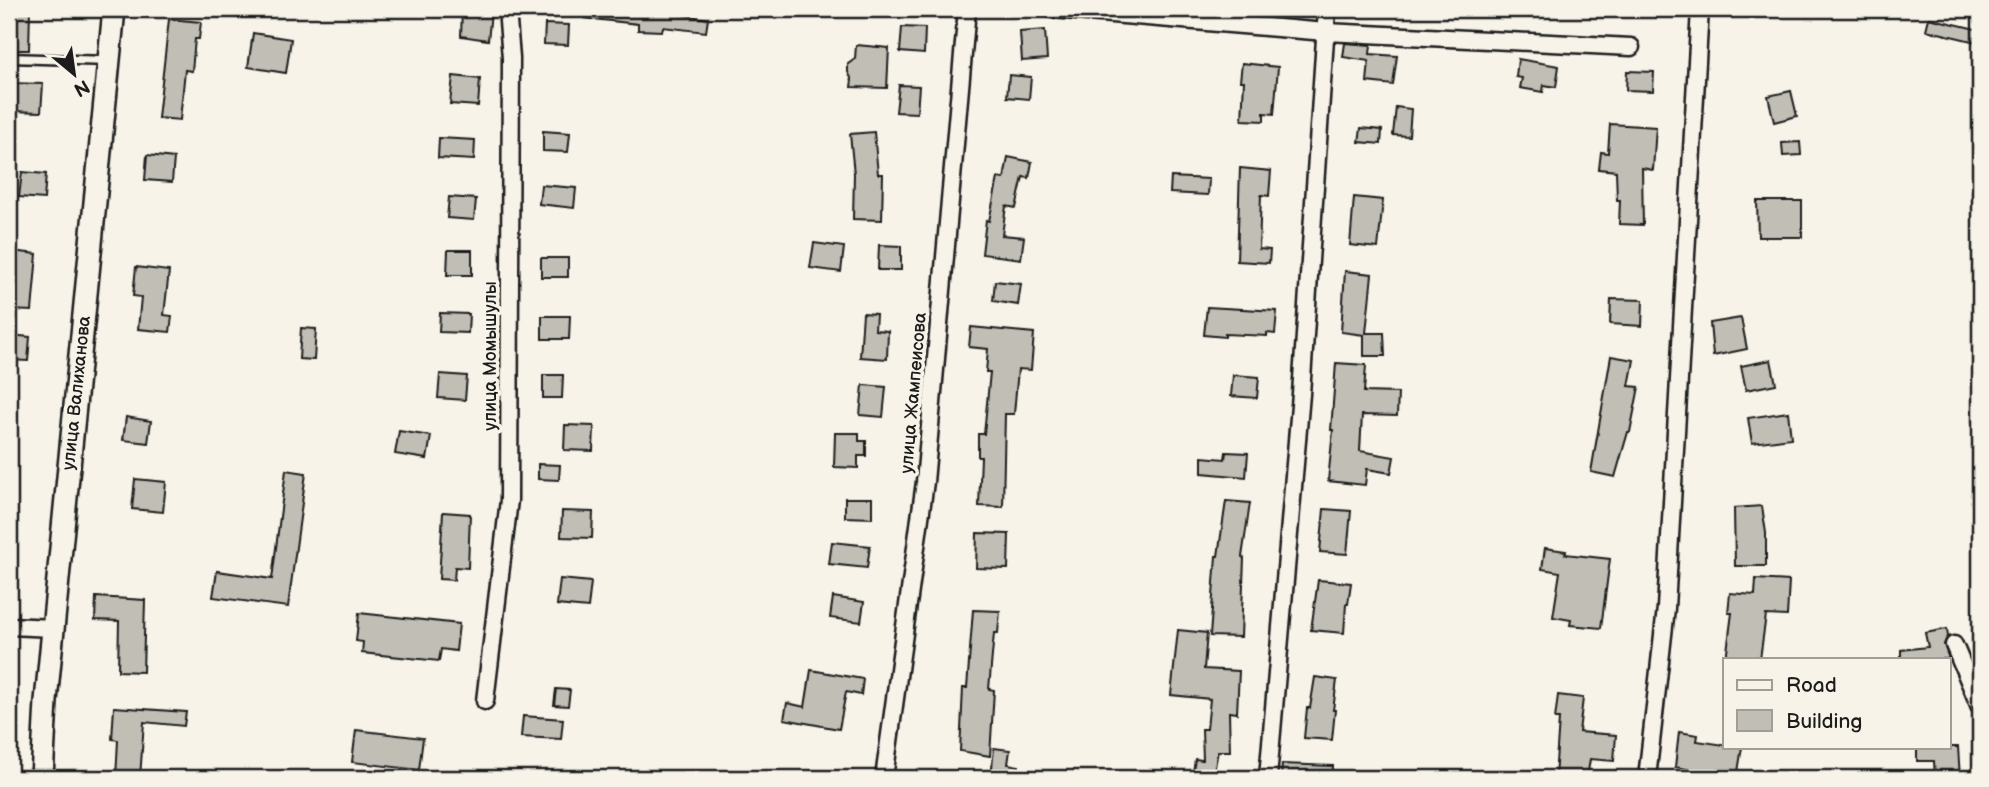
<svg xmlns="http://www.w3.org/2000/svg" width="1989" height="787" font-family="'Balsamiq Sans',sans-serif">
<rect width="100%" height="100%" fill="#f7f3e8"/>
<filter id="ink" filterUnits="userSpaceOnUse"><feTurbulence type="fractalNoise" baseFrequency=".0143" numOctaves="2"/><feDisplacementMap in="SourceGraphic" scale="14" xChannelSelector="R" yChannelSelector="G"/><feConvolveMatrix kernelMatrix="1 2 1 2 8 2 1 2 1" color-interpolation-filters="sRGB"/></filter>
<g filter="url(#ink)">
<g fill="#c0beb5" stroke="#1c1c1c" stroke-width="2">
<path d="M 9,9 L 30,9 L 29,50 L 9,50 Z"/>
<path d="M 585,9 L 664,12 L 708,19 L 706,32 L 663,27 L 662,31 L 638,30 L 638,24 L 584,18 Z"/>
<path d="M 462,10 L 491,13 L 488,40 L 461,36 Z"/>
<path d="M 1929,18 L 1980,30 L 1980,43 L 1926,30 Z"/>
<path d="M 169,19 L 201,22 L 199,39 L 195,39 L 192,71 L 185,70 L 180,120 L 158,118 Z"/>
<path d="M 545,24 L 569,25 L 568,45 L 544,44 Z"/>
<path d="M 902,27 L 925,28 L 924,54 L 900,52 Z"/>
<path d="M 1045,30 L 1047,59 L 1022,61 L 1020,32 Z"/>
<path d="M 253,33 L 291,39 L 286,73 L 248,67 Z"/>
<path d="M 1345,43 L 1371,45 L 1370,54 L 1397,56 L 1393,85 L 1367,82 L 1369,61 L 1343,57 Z"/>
<path d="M 856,45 L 889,48 L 887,88 L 851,87 L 852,80 L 848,72 L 848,64 L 855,59 Z"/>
<path d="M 1518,59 L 1559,66 L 1556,87 L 1544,85 L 1543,92 L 1520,88 L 1522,78 L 1516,77 Z"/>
<path d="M 1242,63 L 1278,67 L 1274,114 L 1264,113 L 1264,121 L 1242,120 L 1244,81 L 1240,81 Z"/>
<path d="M 1627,71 L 1654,72 L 1653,91 L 1626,90 Z"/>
<path d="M 1009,75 L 1031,77 L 1029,99 L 1007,97 Z"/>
<path d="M 453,76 L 480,79 L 478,106 L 450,104 Z"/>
<path d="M 9,83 L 43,84 L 41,112 L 9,111 Z"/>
<path d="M 899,85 L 919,86 L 917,113 L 896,112 Z"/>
<path d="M 1791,91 L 1797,116 L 1774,122 L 1768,96 Z"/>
<path d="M 1396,107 L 1411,109 L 1409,136 L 1393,135 Z"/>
<path d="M 1610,124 L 1656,127 L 1653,170 L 1642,168 L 1643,225 L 1619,224 L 1620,200 L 1617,200 L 1616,171 L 1599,169 L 1601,152 L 1608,153 Z"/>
<path d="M 1361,128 L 1382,130 L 1381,144 L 1359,142 Z"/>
<path d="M 543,131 L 570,133 L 568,152 L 543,151 Z"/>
<path d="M 874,132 L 878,174 L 883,174 L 882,220 L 853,219 L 854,174 L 850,134 Z"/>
<path d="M 439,138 L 475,140 L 474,160 L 438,158 Z"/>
<path d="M 1800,142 L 1801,155 L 1783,156 L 1782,143 Z"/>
<path d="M 147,155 L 174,158 L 172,182 L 145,180 Z"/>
<path d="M 1008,157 L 1032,162 L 1029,178 L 1023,177 L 1016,208 L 1006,206 L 1002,235 L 1024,237 L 1021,259 L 982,254 L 986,220 L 989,221 L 998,178 L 1004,179 Z"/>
<path d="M 1240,168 L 1271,171 L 1269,196 L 1261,195 L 1259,249 L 1270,250 L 1269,263 L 1237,261 Z"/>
<path d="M 22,172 L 46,174 L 44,199 L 19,197 Z"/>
<path d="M 1171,177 L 1209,179 L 1208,195 L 1170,193 Z"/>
<path d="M 541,185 L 576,188 L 574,208 L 539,204 Z"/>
<path d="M 449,197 L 476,199 L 474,220 L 447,218 Z"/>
<path d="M 1354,197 L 1383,200 L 1378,248 L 1350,245 Z"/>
<path d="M 1757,201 L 1802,201 L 1802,237 L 1758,237 Z"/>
<path d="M 814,243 L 844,247 L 841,272 L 810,268 Z"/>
<path d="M 879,245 L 901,246 L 901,270 L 878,270 Z"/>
<path d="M 448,250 L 472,250 L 472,275 L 447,275 Z"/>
<path d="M 11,251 L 37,254 L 32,311 L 9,310 Z"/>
<rect x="541" y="258" width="27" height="19"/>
<path d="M 136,267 L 169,271 L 164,315 L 172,316 L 170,332 L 138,329 L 141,297 L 133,296 Z"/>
<path d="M 1345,271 L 1372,274 L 1366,333 L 1384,333 L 1385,356 L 1364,356 L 1364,335 L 1341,332 Z"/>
<path d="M 995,281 L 1021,284 L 1018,305 L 993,301 Z"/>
<path d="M 1611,299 L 1643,300 L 1642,326 L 1610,324 Z"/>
<path d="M 1207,307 L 1277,311 L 1275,334 L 1267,333 L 1267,336 L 1225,334 L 1225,337 L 1204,335 Z"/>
<path d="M 440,313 L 469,314 L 468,333 L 439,332 Z"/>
<path d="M 863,313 L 876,314 L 875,330 L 888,331 L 887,359 L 860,357 Z"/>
<path d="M 542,316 L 570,316 L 569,339 L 542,339 Z"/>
<path d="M 1741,318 L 1747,349 L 1713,356 L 1710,323 Z"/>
<path d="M 971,327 L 1034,333 L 1031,370 L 1018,369 L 1014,414 L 1005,414 L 1003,507 L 979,506 L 981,457 L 978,457 L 978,434 L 984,434 L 990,372 L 986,372 L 988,349 L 969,347 Z"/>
<path d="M 301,328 L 316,329 L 314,360 L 299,359 Z"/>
<path d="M 9,335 L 30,337 L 28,361 L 9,360 Z"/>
<path d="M 1611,356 L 1634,360 L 1629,386 L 1639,387 L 1630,432 L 1628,432 L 1615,477 L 1591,472 Z"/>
<path d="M 1771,360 L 1776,384 L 1746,390 L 1741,366 Z"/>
<path d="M 1336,363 L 1366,365 L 1364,392 L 1398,393 L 1397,416 L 1362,415 L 1360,451 L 1394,457 L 1391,473 L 1367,469 L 1365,485 L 1328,481 L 1333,430 L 1331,430 Z"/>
<path d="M 440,374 L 467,376 L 465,400 L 438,398 Z"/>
<path d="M 543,375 L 563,375 L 562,398 L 543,398 Z"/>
<path d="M 1233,375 L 1259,377 L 1257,398 L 1231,396 Z"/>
<path d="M 863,385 L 886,387 L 883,417 L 860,415 Z"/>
<path d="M 1788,412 L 1791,438 L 1752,443 L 1748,418 Z"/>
<path d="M 126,417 L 151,421 L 148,443 L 123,440 Z"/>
<path d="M 565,425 L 594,426 L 593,451 L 564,450 Z"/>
<path d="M 399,431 L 431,436 L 427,459 L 395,454 Z"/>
<path d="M 835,433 L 859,433 L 859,441 L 866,441 L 866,456 L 858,456 L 858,468 L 834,467 Z"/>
<path d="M 1226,452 L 1248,453 L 1246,477 L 1202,473 L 1202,457 L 1225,459 Z"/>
<path d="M 538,464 L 560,465 L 559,480 L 538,479 Z"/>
<path d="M 286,470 L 306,473 L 288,607 L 213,597 L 217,571 L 272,579 Z"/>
<path d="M 135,479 L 166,482 L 163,512 L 132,509 Z"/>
<path d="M 845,498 L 872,498 L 872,518 L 845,517 Z"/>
<path d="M 1226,501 L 1250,503 L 1242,557 L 1244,558 L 1241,637 L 1210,636 L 1216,556 L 1218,556 Z"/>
<path d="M 1762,506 L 1766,533 L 1766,566 L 1735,566 L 1734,508 Z"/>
<path d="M 1324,509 L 1351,511 L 1347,554 L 1320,552 Z"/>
<path d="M 562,511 L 593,512 L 592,538 L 561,537 Z"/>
<path d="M 443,512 L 470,514 L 468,568 L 455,567 L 454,580 L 439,579 Z"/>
<path d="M 977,533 L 1009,534 L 1008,569 L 976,568 Z"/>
<path d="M 832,542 L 870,546 L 867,568 L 829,564 Z"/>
<path d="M 1545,548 L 1566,551 L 1565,554 L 1610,559 L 1601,628 L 1570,625 L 1571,620 L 1553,617 L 1560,572 L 1542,569 Z"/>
<path d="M 560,579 L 591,582 L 588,608 L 557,605 Z"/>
<path d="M 1756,579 L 1789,581 L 1787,616 L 1766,615 L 1760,659 L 1726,659 L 1732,613 L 1728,613 L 1730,593 L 1755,595 Z"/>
<path d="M 1318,580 L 1351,583 L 1348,604 L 1346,604 L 1344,633 L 1311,630 Z"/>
<path d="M 96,597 L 145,600 L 143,672 L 118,671 L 119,621 L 95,620 Z"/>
<path d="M 833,597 L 864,602 L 861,622 L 830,618 Z"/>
<path d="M 973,610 L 1000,611 L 998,633 L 994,633 L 989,689 L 994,690 L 990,756 L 960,751 L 963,688 L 967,688 Z"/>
<path d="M 359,613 L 459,624 L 456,651 L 441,649 L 439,661 L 362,653 L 363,642 L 356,641 Z"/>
<path d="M 1947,629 L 1948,637 L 1944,644 L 1949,659 L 1901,659 L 1901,650 L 1928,647 L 1925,633 Z"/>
<path d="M 1178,630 L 1207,633 L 1204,669 L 1239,671 L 1237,713 L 1229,712 L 1230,751 L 1218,751 L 1213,778 L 1192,778 L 1195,759 L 1203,760 L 1202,729 L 1207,729 L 1210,699 L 1171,695 Z"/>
<path d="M 811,670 L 863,679 L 861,695 L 846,692 L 839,729 L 784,719 L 787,703 L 805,707 Z"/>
<path d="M 1315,677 L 1337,680 L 1333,710 L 1335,710 L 1332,740 L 1304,738 L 1307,708 L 1310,708 Z"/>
<path d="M 556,689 L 570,690 L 568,706 L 554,705 Z"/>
<path d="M 1558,695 L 1583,698 L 1579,732 L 1616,735 L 1614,761 L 1590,759 L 1587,778 L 1555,778 L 1559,719 L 1555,719 Z"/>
<path d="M 114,707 L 186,712 L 184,726 L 144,722 L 140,778 L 116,778 L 118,740 L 112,739 Z"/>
<path d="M 523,716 L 563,719 L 561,739 L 521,737 Z"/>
<path d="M 356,730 L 423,738 L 419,770 L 352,762 Z"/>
<path d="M 1679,732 L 1698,735 L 1697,741 L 1725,745 L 1725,747 L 1742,747 L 1737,778 L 1675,767 Z"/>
<path d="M 1917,747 L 1958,747 L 1960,778 L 1935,778 L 1934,761 L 1917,761 Z"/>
<path d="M 994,748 L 1010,750 L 1008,764 L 1019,766 L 1018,778 L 991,778 Z"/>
<path d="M 1282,764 L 1333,766 L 1332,778 L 1281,778 Z"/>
</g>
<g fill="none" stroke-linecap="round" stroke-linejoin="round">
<defs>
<path id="service" d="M 9,58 L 109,61"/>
<g id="minor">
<path d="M 1052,9 L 1326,32 L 1631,47"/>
<path d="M 9,626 L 53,628"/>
<path d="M 1954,645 L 1980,707"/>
<path d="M 485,701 L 509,500 L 511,58 L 507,9"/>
<path d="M 884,778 L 925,482 L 967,9"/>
<path d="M 1268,778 L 1301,394 L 1327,9"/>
<path d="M 1647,778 L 1666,608 L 1700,9"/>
</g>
<path id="secondary" d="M 42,778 L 46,701 L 114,9"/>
</defs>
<use href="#service" stroke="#1c1c1c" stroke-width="13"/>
<use href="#minor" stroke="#1c1c1c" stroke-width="21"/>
<use href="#secondary" stroke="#1c1c1c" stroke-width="26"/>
<use href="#service" stroke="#f7f3e8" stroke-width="8"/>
<use href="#minor" stroke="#f7f3e8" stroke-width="16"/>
<use href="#secondary" stroke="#f7f3e8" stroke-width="21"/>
</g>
</g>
<g text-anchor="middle" stroke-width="7" stroke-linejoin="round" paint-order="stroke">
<g font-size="18" fill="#1c1c1c" stroke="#f7f3e8">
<text transform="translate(490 356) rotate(-90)" y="6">улица Момышулы</text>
<text transform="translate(76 393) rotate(-84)" y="6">улица Валиханова</text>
<text transform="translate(913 393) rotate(-85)" y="6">улица Жампеисова</text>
</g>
</g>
<rect width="1989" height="787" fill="none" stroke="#f7f3e8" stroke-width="35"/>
<rect x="18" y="18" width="1954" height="752" fill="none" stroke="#1c1c1c" stroke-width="2.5" filter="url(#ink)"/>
<rect x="1723" y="658" width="228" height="91" fill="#f7f3e8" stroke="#9f9d96" stroke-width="2"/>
<rect x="1737" y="680" width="35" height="10" fill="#f7f3e8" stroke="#9f9d96" stroke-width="2"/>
<text x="1786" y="692" font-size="21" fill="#1c1c1c">Road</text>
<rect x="1737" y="710" width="35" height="21" fill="#c0beb5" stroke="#9f9d96" stroke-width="2"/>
<text x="1786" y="728" font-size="21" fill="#1c1c1c">Building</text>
<g transform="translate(74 74) rotate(151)" stroke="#f7f3e8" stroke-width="5" paint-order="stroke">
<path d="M0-5L12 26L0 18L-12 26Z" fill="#1c1c1c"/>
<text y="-10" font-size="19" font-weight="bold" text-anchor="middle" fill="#1c1c1c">N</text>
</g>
</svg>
